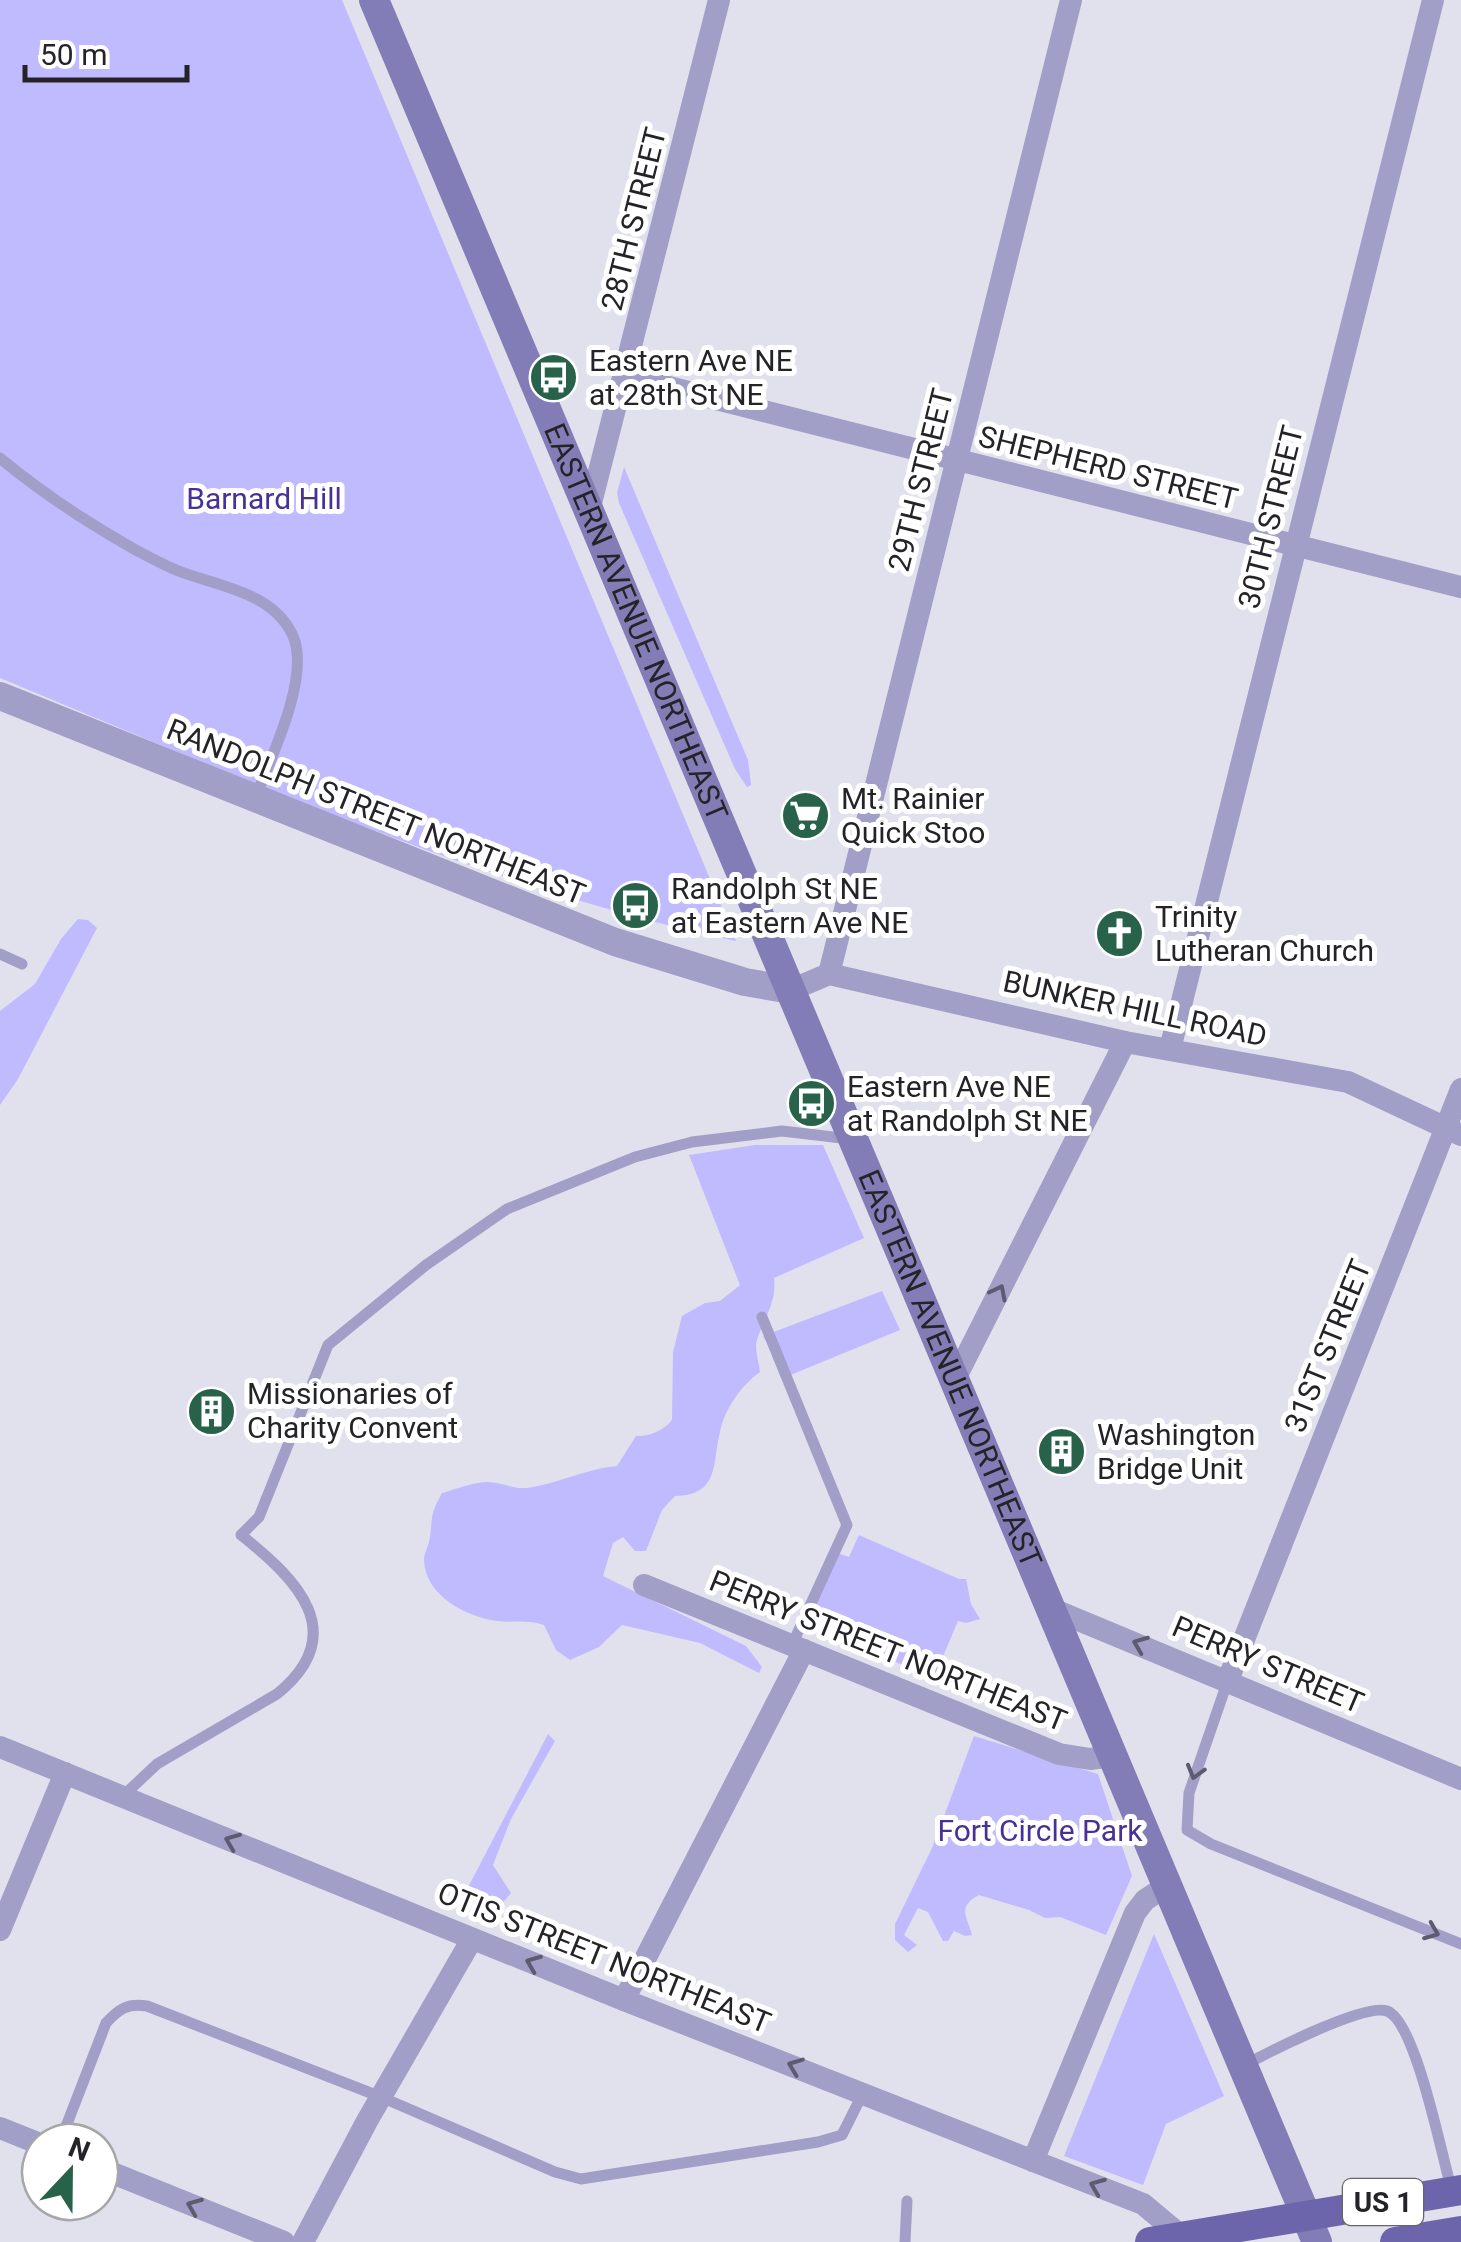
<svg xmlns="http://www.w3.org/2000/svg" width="1461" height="2242" font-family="Roboto,sans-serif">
<rect width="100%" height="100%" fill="#e1e1ed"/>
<g fill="#c0baff">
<path d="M 0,0 L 342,0 L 736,941 C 481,886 241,778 0,678 Z"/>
<path d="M 624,467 L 748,760 L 751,785 L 747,787 L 735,769 L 619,503 L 617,493 Z"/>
<path d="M 78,919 L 88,920 L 97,928 L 18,1079 L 0,1105 L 0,1011 L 35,984 L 61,939 Z"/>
<path d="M 755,1145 L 823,1145 L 864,1238 L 774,1278 C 777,1303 764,1317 757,1340 C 754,1349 759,1362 760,1372 C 741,1386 725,1408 720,1432 C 712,1464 720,1495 675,1496 L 662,1510 L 646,1551 L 635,1551 L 623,1537 L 613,1543 L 603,1576 L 746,1646 L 762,1667 L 759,1673 L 700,1643 L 622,1625 L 599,1647 L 570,1660 L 556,1650 L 544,1625 C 528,1619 513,1623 497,1621 C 467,1617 425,1596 424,1560 C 424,1553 429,1545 430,1537 C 433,1514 430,1515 442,1493 C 457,1489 473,1482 488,1482 C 501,1482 513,1489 526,1488 C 558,1484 584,1469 617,1466 L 636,1436 C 649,1437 664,1430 672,1420 L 673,1352 L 682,1316 L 705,1303 L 720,1301 L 740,1285 L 689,1155 Z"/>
<path d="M 882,1291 L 900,1330 L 788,1376 L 763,1336 Z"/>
<path d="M 859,1535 L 959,1579 L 966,1579 L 971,1604 L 980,1619 L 966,1623 L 958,1621 L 941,1661 L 945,1665 L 934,1678 L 802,1623 L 837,1553 L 849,1557 Z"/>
<path d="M 548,1734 L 555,1741 L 511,1819 L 493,1865 L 511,1893 L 500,1906 L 472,1903 L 463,1897 Z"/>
<path d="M 974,1736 L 1098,1774 L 1132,1876 L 1106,1935 L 1060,1917 L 1045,1918 L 1029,1910 L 979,1895 C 956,1907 968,1918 972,1935 L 965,1936 L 954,1931 L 948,1941 L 943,1941 L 928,1912 L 918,1908 L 904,1935 L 917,1945 L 908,1952 L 895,1940 L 895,1924 L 932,1848 Z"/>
<path d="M 1154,1934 L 1224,2096 L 1166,2124 L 1143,2185 L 1064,2156 Z"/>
</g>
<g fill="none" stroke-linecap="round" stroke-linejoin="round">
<g stroke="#a19fc7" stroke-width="11">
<path d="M 0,458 C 41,492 88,523 134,549 C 147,556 162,564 176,570 C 215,586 273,591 293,636 C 311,677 270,760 255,798"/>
<path d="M 0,954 L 22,964"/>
<path d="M 762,1317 L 847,1525 L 792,1645"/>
<path d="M 1228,1680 L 1189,1793 L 1187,1830 L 1211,1844 L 1461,1944"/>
<path d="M 122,1797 L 157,1764 L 277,1694 C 351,1634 298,1580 241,1535 L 259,1517 L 328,1345 L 426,1265 L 507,1209 L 635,1157 L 692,1142 L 782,1131 L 850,1139"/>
<path d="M 1243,2066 C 1267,2053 1364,2003 1387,2011 C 1416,2021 1442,2158 1452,2191"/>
<path d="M 60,2142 L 106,2023 C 119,2009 127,2003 147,2006 L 381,2097 L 555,2172 L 581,2179 L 818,2142 L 842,2135 L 863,2093"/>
<path d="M 905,2242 L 907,2201"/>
</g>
<g stroke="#a19fc7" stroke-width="22">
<path d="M 625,376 L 1461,587"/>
<path d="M 589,511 L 719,0"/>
<path d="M 829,974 L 1071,0"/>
<path d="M 791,990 L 829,974 L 1125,1042 L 1348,1082 L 1461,1135"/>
<path d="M 1170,1049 L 1433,0"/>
<path d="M 955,1379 L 1125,1042"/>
<path d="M 644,1585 L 1059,1754 L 1090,1759 L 1114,1756"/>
<path d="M 1052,1609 L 1461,1779"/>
<path d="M 1228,1680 L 1461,1089"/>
<path d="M 0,1747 L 624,2000 L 1143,2204 L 1180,2235"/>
<path d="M 0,1930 L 65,1773"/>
<path d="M 624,2000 L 804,1650"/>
<path d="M 0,2128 L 40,2144"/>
<path d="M 1033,2161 L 1135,1913 L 1145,1900 L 1168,1885"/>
<path d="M 100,2168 L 284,2242"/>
<path d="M 303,2242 L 367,2121 L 472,1939"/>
</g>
<path stroke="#a19fc7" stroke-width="28" d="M 0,696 L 615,942 L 745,982 L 791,990"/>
<path stroke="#837db7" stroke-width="30" id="s1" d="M 374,0 L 1317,2242"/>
<g stroke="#6d65ab" stroke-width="30">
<path d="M 1150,2242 L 1461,2190"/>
<path d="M 1395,2242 L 1461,2231"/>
</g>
</g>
<defs><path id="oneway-chevron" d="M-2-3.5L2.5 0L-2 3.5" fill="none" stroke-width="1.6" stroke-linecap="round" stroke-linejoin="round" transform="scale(2.5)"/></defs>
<g stroke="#5c5b70">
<use href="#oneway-chevron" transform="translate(999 1292) rotate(-63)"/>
<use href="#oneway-chevron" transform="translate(1140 1644) rotate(-158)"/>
<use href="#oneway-chevron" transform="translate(1195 1772) rotate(106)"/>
<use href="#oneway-chevron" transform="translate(232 1841) rotate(-158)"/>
<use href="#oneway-chevron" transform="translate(1432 1932) rotate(22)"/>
<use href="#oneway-chevron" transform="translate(533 1963) rotate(-158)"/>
<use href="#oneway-chevron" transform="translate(795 2066) rotate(-159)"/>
<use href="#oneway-chevron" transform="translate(1097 2186) rotate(-158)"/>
<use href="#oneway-chevron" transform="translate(194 2206) rotate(-158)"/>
</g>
<defs>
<symbol id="bus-disc" viewBox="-11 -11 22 22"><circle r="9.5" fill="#28624b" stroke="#fff"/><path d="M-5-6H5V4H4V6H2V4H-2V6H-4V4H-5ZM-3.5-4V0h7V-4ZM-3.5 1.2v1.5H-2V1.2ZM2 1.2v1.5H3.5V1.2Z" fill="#fff"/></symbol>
<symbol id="supermarket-disc" viewBox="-11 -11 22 22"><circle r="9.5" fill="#28624b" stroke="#fff"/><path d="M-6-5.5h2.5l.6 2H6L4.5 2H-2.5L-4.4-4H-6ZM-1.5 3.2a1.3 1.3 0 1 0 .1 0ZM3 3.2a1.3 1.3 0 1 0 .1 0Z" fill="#fff"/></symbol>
<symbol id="church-disc" viewBox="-11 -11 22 22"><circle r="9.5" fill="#28624b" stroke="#fff"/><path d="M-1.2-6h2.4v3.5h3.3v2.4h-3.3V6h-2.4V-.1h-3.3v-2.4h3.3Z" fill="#fff"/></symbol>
<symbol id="building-disc" viewBox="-11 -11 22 22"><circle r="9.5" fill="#28624b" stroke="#fff"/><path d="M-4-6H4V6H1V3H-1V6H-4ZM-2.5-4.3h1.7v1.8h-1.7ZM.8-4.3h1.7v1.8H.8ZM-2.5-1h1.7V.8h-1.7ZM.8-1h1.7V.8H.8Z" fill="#fff"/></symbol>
</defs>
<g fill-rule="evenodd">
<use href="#bus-disc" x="526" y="350" width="55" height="55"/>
<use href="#supermarket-disc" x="778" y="788" width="55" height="55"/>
<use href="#bus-disc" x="608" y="878" width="55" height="55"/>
<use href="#church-disc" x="1092" y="906" width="55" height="55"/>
<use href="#bus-disc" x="784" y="1076" width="55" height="55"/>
<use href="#building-disc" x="184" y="1384" width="55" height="55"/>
<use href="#building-disc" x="1034" y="1424" width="55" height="55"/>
</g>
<g text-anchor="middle" stroke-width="10" stroke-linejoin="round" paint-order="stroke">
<rect fill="#fff" stroke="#666668" stroke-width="2.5" x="1343" y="2179" width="80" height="46" rx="8"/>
<g font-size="28" font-weight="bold" fill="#242428">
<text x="1383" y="2212">US 1</text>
</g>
<g font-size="30" fill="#242428" stroke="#fff">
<text transform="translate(634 219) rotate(-76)" y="10">28TH STREET</text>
<text transform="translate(1108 468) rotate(14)" y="10">SHEPHERD STREET</text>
<text transform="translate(921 480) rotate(-76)" y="10">29TH STREET</text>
<text transform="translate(1271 517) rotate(-76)" y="10">30TH STREET</text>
<text dy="10" stroke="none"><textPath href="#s1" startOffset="675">EASTERN AVENUE NORTHEAST</textPath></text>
<text transform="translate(376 812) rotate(22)" y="10">RANDOLPH STREET NORTHEAST</text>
<text transform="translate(1135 1009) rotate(12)" y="10">BUNKER HILL ROAD</text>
<text transform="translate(1328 1346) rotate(-68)" y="10">31ST STREET</text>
<text dy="10" stroke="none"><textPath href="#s1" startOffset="1485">EASTERN AVENUE NORTHEAST</textPath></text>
<text transform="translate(888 1651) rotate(22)" y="10">PERRY STREET NORTHEAST</text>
<text transform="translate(1268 1665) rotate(23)" y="10">PERRY STREET</text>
<text transform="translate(604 1958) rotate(22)" y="10">OTIS STREET NORTHEAST</text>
</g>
<g font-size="30" fill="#242428" stroke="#fff" text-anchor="start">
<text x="589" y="371">Eastern Ave NE<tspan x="589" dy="34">at 28th St NE</tspan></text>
<text x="841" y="809">Mt. Rainier<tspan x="841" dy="34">Quick Stoo</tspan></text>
<text x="671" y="899">Randolph St NE<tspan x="671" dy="34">at Eastern Ave NE</tspan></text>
<text x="1155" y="927">Trinity<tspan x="1155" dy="34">Lutheran Church</tspan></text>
<text x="847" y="1097">Eastern Ave NE<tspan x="847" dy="34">at Randolph St NE</tspan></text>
<text x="247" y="1404">Missionaries of<tspan x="247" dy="34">Charity Convent</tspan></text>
<text x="1097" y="1445">Washington<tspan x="1097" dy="34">Bridge Unit</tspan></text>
</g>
<g font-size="30" fill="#483196" stroke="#fff">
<text x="264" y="509">Barnard Hill</text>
<text x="1040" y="1841">Fort Circle Park</text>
</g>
</g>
<g transform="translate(70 2172) rotate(22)"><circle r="48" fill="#ffffff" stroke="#a7a7a9" stroke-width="2.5"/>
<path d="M0-8L18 38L0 25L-18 38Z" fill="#28624b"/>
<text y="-15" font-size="28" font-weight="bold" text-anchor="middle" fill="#242428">N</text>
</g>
<path d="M25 65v15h162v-15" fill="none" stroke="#242428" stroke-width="5"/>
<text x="40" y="65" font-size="30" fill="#242428" stroke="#ffffff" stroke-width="8" paint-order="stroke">50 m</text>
</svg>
